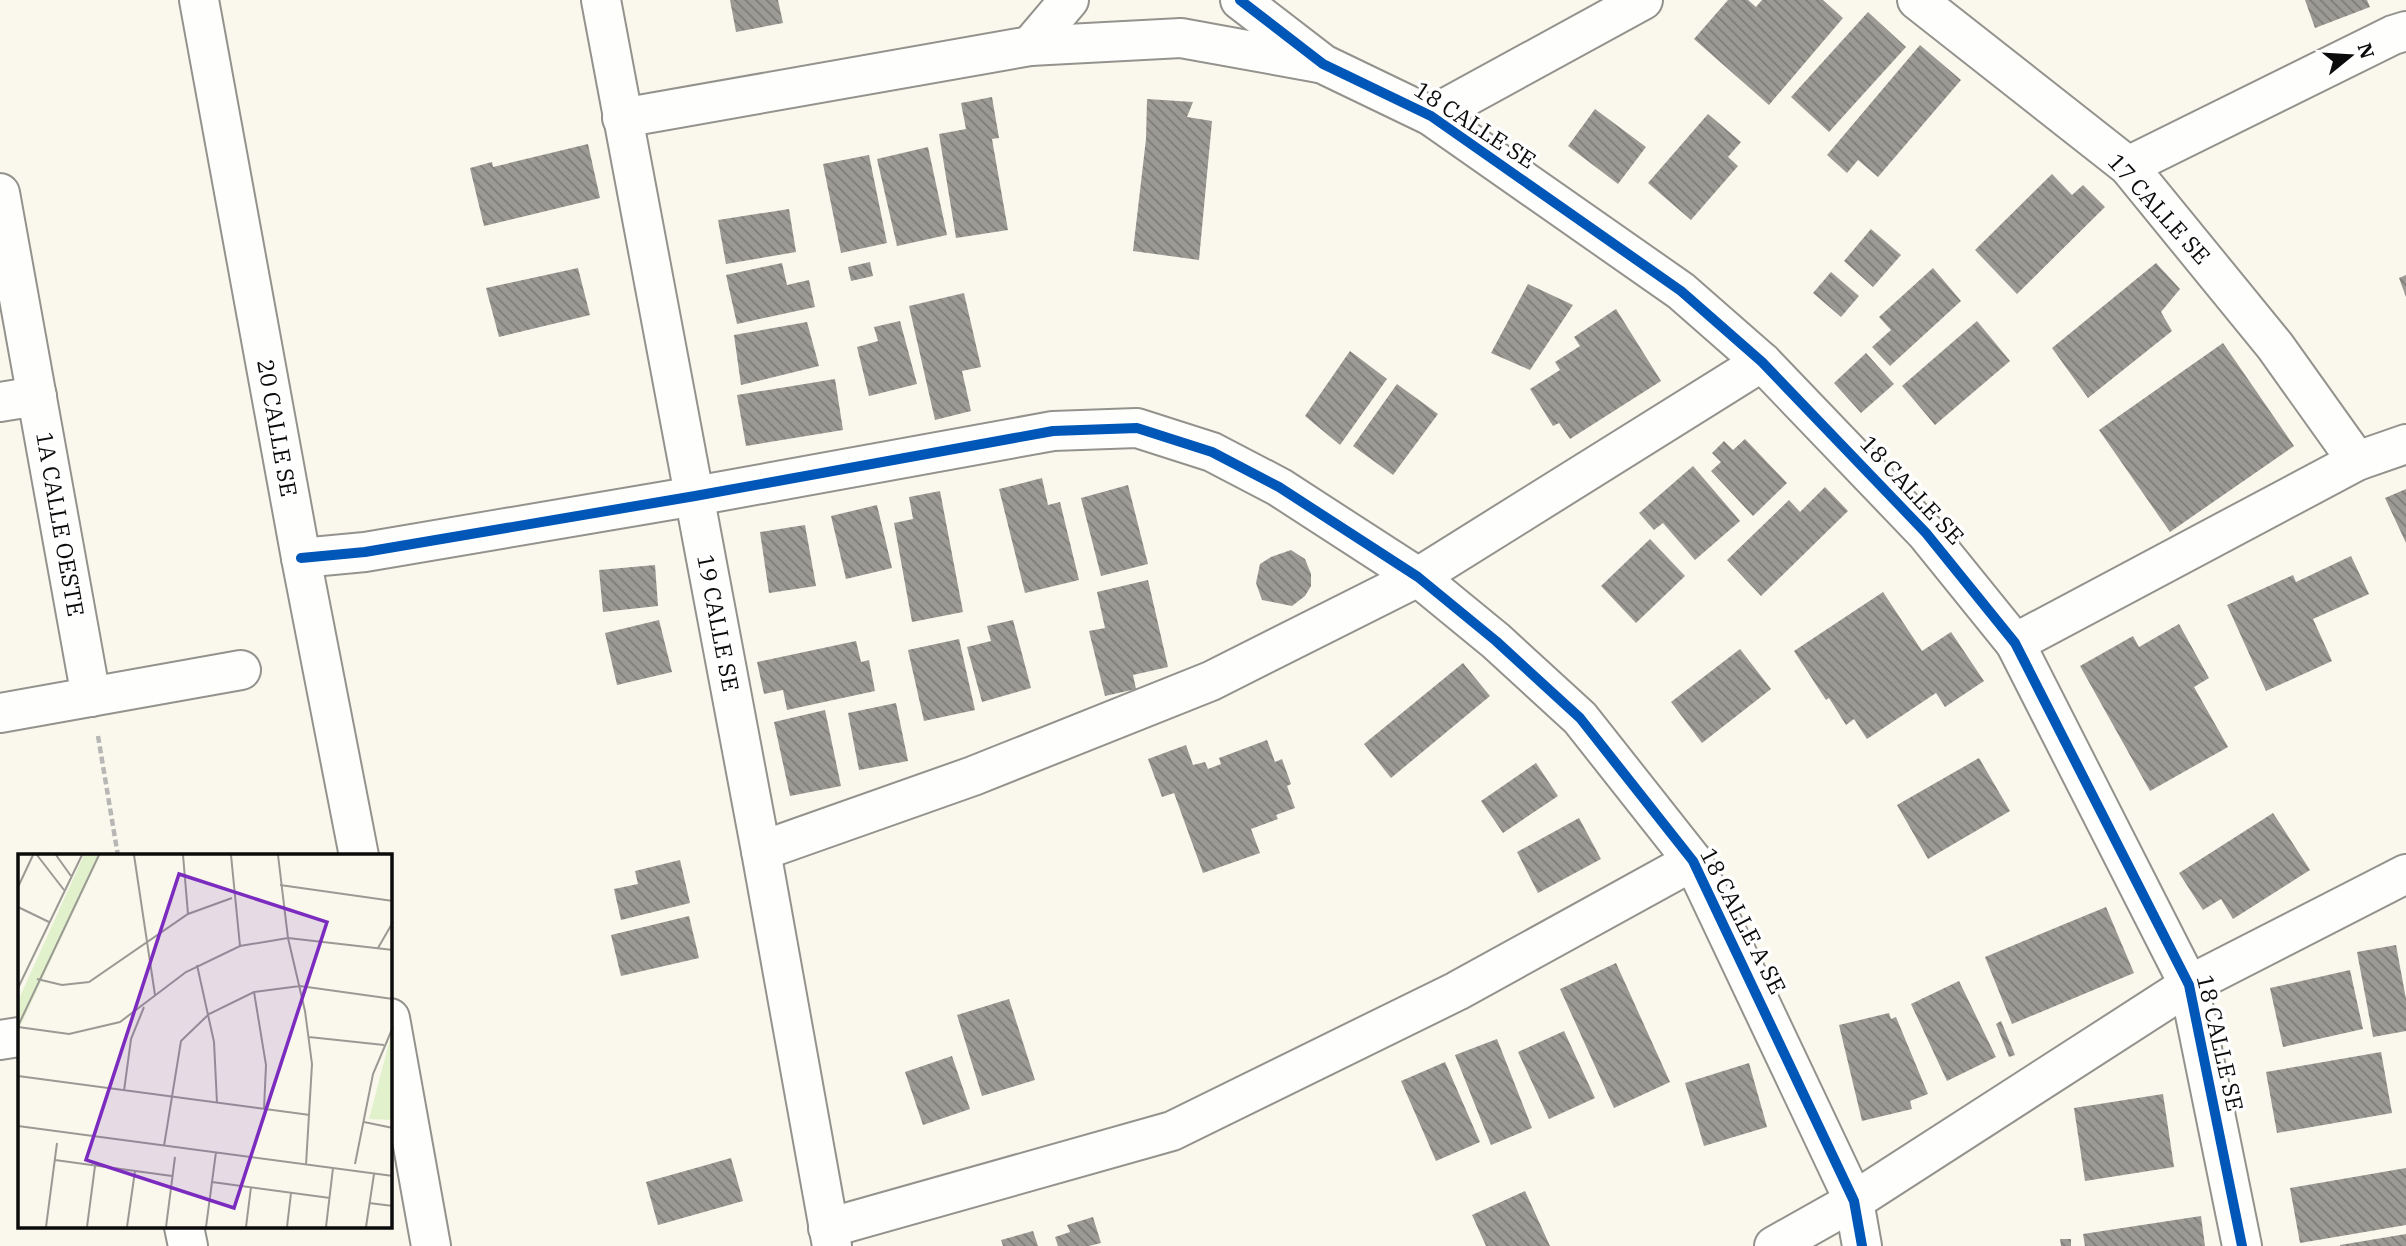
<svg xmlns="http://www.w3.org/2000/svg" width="2406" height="1246" font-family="'IBM Plex Serif',serif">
<defs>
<pattern id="building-back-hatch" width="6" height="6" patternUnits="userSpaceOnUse" patternTransform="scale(1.75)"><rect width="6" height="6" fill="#9c9a94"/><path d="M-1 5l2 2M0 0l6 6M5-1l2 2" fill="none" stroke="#7d7c77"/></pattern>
</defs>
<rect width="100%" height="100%" fill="#faf8ed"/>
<g fill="url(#building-back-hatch)">
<path d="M 730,0 L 778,0 L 783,23 L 736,32 Z"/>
<path d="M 1728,0 L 1748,0 L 1756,7 L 1762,0 L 1823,0 L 1843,18 L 1769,105 L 1694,39 Z"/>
<path d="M 2305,0 L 2367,0 L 2370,7 L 2315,28 Z"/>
<path d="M 1868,12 L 1906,47 L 1829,132 L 1791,97 Z"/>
<path d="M 1920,45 L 1961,80 L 1878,177 L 1858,160 L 1847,173 L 1827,155 Z"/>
<path d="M 992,97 L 999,138 L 992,139 L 1008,230 L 956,238 L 939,134 L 966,129 L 961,103 Z"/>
<path d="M 1147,99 L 1193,102 L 1187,117 L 1212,121 L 1199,260 L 1133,251 L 1146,139 Z"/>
<path d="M 1595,109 L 1646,147 L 1618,184 L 1568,146 Z"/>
<path d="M 1708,114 L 1741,142 L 1728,157 L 1738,166 L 1691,220 L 1648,183 Z"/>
<path d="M 588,144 L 600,198 L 484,226 L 470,168 L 492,162 L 493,167 Z"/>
<path d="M 928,147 L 947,235 L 897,246 L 877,159 Z"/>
<path d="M 869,155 L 887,243 L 841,253 L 823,164 Z"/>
<path d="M 2052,174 L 2072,195 L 2083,185 L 2105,207 L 2017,294 L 1975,250 Z"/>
<path d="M 789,209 L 796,252 L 726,264 L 718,220 Z"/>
<path d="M 1871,229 L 1901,255 L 1873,287 L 1844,261 Z"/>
<path d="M 870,262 L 873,276 L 851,281 L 848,267 Z"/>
<path d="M 782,263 L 787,285 L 809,280 L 815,307 L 737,324 L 726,275 Z"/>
<path d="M 2156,263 L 2180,289 L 2161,312 L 2172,331 L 2088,398 L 2052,348 Z"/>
<path d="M 578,268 L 590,315 L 499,337 L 486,288 Z"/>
<path d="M 1933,268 L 1961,301 L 1890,366 L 1872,347 L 1891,330 L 1879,317 Z"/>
<path d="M 1831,272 L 1859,296 L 1841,317 L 1813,293 Z"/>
<path d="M 2406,275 L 2406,297 L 2399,278 Z"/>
<path d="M 1528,284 L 1573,305 L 1530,370 L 1491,353 Z"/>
<path d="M 964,293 L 981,367 L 962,371 L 971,411 L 935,420 L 909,306 Z"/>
<path d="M 1616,309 L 1661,381 L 1570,439 L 1559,423 L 1553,426 L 1530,389 L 1560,370 L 1555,362 L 1580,346 L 1574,337 Z"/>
<path d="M 900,321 L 917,384 L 869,396 L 857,347 L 878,341 L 874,327 Z"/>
<path d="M 1977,321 L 2010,361 L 1935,425 L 1902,386 Z"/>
<path d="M 807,322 L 819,366 L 741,385 L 734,335 Z"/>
<path d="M 2223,343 L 2294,446 L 2170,532 L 2099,430 Z"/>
<path d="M 1350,351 L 1387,379 L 1340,445 L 1305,416 Z"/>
<path d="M 1866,353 L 1894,384 L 1861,413 L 1834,383 Z"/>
<path d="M 835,379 L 843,430 L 746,446 L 737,395 Z"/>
<path d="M 1397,384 L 1438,414 L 1393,475 L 1353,446 Z"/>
<path d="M 1745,439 L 1787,483 L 1753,516 L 1711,471 L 1721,462 L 1712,453 L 1724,441 L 1733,450 Z"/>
<path d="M 1693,466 L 1740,521 L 1695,560 L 1663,523 L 1654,530 L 1639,513 Z"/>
<path d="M 1042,478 L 1048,505 L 1060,502 L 1079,580 L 1025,593 L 999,489 Z"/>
<path d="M 1128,485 L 1148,564 L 1101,576 L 1081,498 Z"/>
<path d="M 1825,487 L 1848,511 L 1761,596 L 1727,560 L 1789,500 L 1800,512 Z"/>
<path d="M 2406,489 L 2406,543 L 2385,498 Z"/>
<path d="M 940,491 L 963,612 L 912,622 L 894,523 L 913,519 L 909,497 Z"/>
<path d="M 877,505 L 892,568 L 846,579 L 831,516 Z"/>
<path d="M 805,525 L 816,586 L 769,593 L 760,532 Z"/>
<path d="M 1650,539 L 1685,576 L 1636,623 L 1601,586 Z"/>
<path d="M 1291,550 L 1305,559 L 1311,574 L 1311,586 L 1305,596 L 1292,606 L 1262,600 L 1256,583 L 1260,564 L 1271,557 Z"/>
<path d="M 2351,556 L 2369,594 L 2313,619 L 2332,661 L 2266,691 L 2227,605 L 2293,575 L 2296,582 Z"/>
<path d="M 655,565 L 658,606 L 603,612 L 599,570 Z"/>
<path d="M 1148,580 L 1168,667 L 1133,675 L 1136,689 L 1105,696 L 1089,631 L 1105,628 L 1097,592 Z"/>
<path d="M 1883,592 L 1922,651 L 1951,632 L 1984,681 L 1945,707 L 1936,693 L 1867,739 L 1854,719 L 1846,725 L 1829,698 L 1826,700 L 1794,651 Z"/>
<path d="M 659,620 L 672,672 L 617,685 L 605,633 Z"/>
<path d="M 1013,620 L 1031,688 L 982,702 L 967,647 L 991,641 L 987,626 Z"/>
<path d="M 2179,624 L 2209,678 L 2194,687 L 2228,747 L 2150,791 L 2080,666 L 2133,636 L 2139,647 Z"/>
<path d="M 959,639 L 975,710 L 924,721 L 908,650 Z"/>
<path d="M 856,641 L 861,662 L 869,660 L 875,691 L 787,710 L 783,690 L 764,694 L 757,662 Z"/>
<path d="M 1740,649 L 1771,689 L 1702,743 L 1671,702 Z"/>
<path d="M 1463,663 L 1490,696 L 1391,778 L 1364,744 Z"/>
<path d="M 896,703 L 908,761 L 859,770 L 848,713 Z"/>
<path d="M 825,710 L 841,786 L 790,796 L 774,722 Z"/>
<path d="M 1267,740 L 1275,762 L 1282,759 L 1291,784 L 1287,786 L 1295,808 L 1276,815 L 1278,819 L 1251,829 L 1260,853 L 1203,873 L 1174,793 L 1162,797 L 1148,759 L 1186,745 L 1193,765 L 1205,762 L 1208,769 L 1221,764 L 1219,758 Z"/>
<path d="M 1979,758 L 2010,811 L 1928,859 L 1897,805 Z"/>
<path d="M 1536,763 L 1558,796 L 1503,833 L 1481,801 Z"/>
<path d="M 2273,813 L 2310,870 L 2233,919 L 2221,899 L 2203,910 L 2179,873 Z"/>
<path d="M 1579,818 L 1601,859 L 1538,893 L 1517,852 Z"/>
<path d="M 680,860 L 690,903 L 621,920 L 614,889 L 638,884 L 635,871 Z"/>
<path d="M 2106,907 L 2134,973 L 2012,1024 L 1985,957 Z"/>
<path d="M 689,916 L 699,958 L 621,976 L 611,935 Z"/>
<path d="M 2396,945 L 2406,999 L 2406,1031 L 2373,1037 L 2357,952 Z"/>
<path d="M 1616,963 L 1670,1082 L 1614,1108 L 1560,989 Z"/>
<path d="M 2350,970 L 2363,1029 L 2283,1047 L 2270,988 Z"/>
<path d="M 1959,981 L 1996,1057 L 1947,1081 L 1911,1004 Z"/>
<path d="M 1009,999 L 1035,1080 L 982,1096 L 957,1015 Z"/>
<path d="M 1889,1013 L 1891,1019 L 1896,1017 L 1928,1094 L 1910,1101 L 1912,1109 L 1862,1121 L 1839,1025 Z"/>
<path d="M 2001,1021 L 2015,1055 L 2009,1057 L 1996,1024 Z"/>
<path d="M 1564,1031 L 1595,1098 L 1549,1119 L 1518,1052 Z"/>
<path d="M 1497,1039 L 1532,1128 L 1491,1145 L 1455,1055 Z"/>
<path d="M 2381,1052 L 2392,1113 L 2277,1133 L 2266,1072 Z"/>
<path d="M 952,1056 L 970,1109 L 923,1125 L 905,1072 Z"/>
<path d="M 1445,1062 L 1480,1142 L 1436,1161 L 1401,1081 Z"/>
<path d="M 1749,1063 L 1767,1127 L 1704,1146 L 1685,1083 Z"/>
<path d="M 2163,1094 L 2174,1167 L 2085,1181 L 2074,1108 Z"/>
<path d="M 731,1158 L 743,1201 L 658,1225 L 646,1182 Z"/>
<path d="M 2406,1168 L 2406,1225 L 2300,1243 L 2290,1188 Z"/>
<path d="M 1525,1191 L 1550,1246 L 1486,1246 L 1472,1215 Z"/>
<path d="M 2201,1216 L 2205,1246 L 2085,1246 L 2083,1234 Z"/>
<path d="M 1093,1217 L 1101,1243 L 1089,1246 L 1058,1246 L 1055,1237 L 1070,1232 L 1067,1225 Z"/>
<path d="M 1033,1231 L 1038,1246 L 1003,1246 L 1001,1240 Z"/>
<path d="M 2406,1234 L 2406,1246 L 2340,1246 L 2340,1245 Z"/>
<path d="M 2060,1239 L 2071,1239 L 2071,1246 L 2061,1246 Z"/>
</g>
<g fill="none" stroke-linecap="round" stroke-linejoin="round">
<defs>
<g id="street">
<path d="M 199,0 L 301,558 L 359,856"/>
<path d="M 601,0 L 761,851 L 832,1246"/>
<path d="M 1240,0 L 1323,64 L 1431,116 L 1681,291 L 1762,362 L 1926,533 L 2015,643 L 2189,985 L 2242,1246"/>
<path d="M 1917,0 L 2128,166 L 2275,346 L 2357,461"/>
<path d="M 1030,46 L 1069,0"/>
<path d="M 1431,116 L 1643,0"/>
<path d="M 622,118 L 1030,46 L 1181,38 L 1319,63"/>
<path d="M 2128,166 L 2393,35 L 2406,31"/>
<path d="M 0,193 L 91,697"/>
<path d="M 0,402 L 37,396"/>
<path d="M 301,558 L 365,552 L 695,496 L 1053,431 L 1137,428 L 1212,452 L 1279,487 L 1418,577 L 1496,641 L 1580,718 L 1693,861 L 1854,1201 L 1862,1246"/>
<path d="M 2015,643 L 2357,461 L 2406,444"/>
<path d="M 0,713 L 241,670"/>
<path d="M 761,851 L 973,776 L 1211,681 L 1418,577 L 1762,362"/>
<path d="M 390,1018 L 431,1246"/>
<path d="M 0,1040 L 19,1037"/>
<path d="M 184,1227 L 188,1246"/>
<path d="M 828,1228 L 1172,1131 L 1457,991 L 1693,861"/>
<path d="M 1774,1246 L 1854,1201 L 2189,985 L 2406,874"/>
</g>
</defs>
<use href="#street" stroke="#93928d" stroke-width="42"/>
<path stroke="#b7b7b5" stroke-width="4.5" stroke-dasharray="7 3.5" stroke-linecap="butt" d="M 98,736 L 118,856"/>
<use href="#street" stroke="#fefefc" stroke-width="38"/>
<defs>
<g id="cycleway">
<path d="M 1240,0 L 1323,64 L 1431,116 L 1681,291 L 1762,362 L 1926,533 L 2015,643 L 2189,985 L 2242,1246"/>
<path d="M 301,558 L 365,552 L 695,496 L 1053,431 L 1137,428 L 1212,452 L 1279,487 L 1418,577 L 1496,641 L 1580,718 L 1693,861 L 1854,1201 L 1862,1246"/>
</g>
</defs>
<use href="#cycleway" stroke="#fff" stroke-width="15"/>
<use href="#cycleway" stroke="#0057b8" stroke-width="10"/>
</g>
<g text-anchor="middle" stroke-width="7" stroke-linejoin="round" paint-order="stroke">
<g font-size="23" fill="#0b0b0b" stroke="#fff">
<text transform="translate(1475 125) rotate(33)" y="8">18 CALLE SE</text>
<text transform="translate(2159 209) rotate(48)" y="8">17 CALLE SE</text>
<text transform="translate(277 428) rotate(80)" y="8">20 CALLE SE</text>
<text transform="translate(1912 490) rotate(47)" y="8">18 CALLE SE</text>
<text transform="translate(60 524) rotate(80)" y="8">1A CALLE OESTE</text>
<text transform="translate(718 623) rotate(79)" y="8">19 CALLE SE</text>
<text transform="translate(1743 921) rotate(63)" y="8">18 CALLE A SE</text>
<text transform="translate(2220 1043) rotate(77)" y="8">18 CALLE SE</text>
</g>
</g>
<g transform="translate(18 854)">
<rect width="374" height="374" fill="#faf8ed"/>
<path d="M 374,182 L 374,266 L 351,265 L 371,189 Z" fill="#e1f1cb"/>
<path d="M 66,1 L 82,1 L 0,177 L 0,147 Z" fill="#e1f1cb"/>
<path fill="none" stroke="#9a9993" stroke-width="2" d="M 19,1 L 46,36M 38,1 L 53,22M 116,1 L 137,141M 165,1 L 170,60M 213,1 L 222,92M 260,1 L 270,84 L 287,157 L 294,210 L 288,311M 262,31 L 375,47M 0,33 L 15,1M 0,53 L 31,68M 360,94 L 375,68M 179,111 L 196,188 L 199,249M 19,125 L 44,131 L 71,128 L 170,60 L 214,44M 0,134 L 64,1M 236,138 L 248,211 L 246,255M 0,172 L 81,1M 0,173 L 51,180 L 102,168 L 168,118 L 222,92 L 270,84 L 375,96M 291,183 L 366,191M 0,222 L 292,261M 106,237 L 113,185 L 126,153M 346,268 L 375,274M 0,272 L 375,322M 146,292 L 163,187 L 191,160 L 236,138 L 282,132 L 375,145M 37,306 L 154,322M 337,310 L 355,220 L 375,173M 194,328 L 312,344M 351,349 L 375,352M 28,373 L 39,289M 69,373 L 77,312M 109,373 L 117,317M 148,373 L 157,303M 188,373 L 198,298M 228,373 L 233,333M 269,373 L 273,339M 308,373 L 315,314M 348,373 L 356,320"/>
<path fill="#7b2cbf" fill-opacity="0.15" stroke="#7b2cbf" stroke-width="3.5" d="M 161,20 L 309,68 L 216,354 L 68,306 Z"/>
<rect width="374" height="374" fill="none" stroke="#0b0b0b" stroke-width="3.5"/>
</g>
<g transform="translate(2350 56) rotate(72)" stroke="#ffffff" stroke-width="5" paint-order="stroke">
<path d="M0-5L12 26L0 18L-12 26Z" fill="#0b0b0b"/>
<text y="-10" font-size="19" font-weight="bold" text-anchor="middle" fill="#0b0b0b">N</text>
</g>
</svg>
